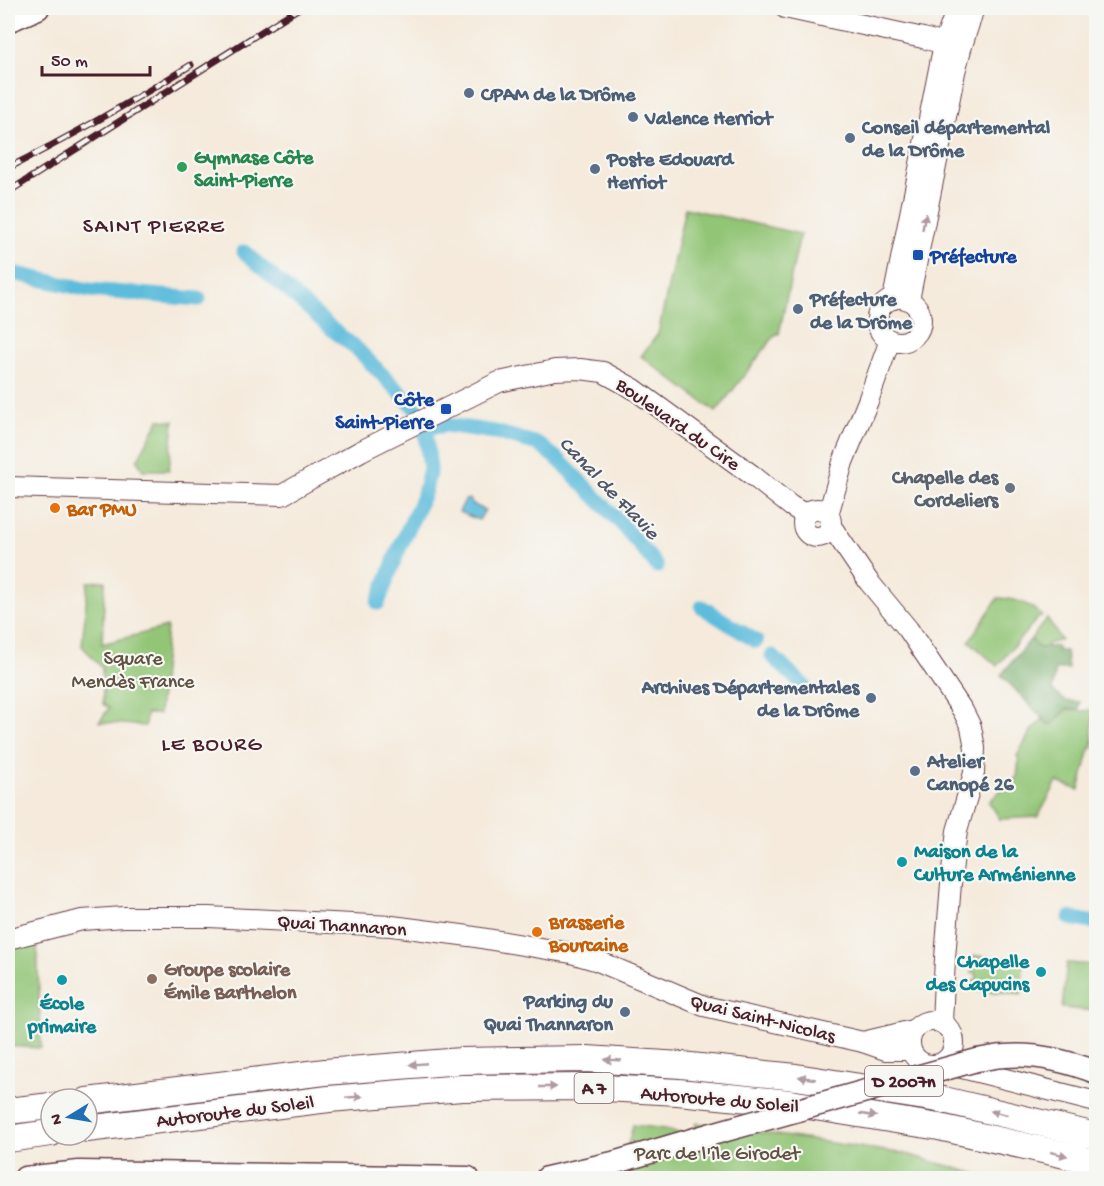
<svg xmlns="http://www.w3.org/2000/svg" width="1104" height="1186" font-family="'Gochi Hand',sans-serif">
<rect width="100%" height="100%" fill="#f6f6f2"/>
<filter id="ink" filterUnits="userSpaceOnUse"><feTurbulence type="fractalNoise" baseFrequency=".0167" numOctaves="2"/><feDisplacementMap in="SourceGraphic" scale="12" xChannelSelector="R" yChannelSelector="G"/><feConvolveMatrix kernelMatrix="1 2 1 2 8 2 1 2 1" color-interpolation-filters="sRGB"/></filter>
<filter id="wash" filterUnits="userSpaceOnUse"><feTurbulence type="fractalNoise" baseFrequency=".008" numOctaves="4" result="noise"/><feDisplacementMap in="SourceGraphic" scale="24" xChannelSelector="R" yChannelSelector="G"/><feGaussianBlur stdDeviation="1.35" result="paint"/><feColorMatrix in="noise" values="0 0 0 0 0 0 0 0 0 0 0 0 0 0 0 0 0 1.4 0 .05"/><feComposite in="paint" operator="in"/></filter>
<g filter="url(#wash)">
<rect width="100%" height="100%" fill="#f5eadb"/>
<g fill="#92c576" stroke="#6e7250" stroke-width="1.5">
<path d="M 685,208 L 800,234 L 779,334 L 776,334 L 716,412 L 641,356 L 658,334 Z"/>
<path d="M 159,420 L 174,421 L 169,470 L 143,470 L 137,461 Z"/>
<path d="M 105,581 L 102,644 L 167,627 L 159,714 L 146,714 L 145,726 L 99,722 L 109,708 L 103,704 L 102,668 L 82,646 L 88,582 Z"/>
<path d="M 998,598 C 1014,598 1030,604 1042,616 L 1036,620 L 997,666 L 969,641 Z"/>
<path d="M 1047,618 L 1061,640 L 1047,644 L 1047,647 L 1039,648 L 1031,639 Z"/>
<path d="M 1067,709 L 1084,711 L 1094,709 L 1092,729 L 1093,748 L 1090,748 L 1079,790 L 1057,782 L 1038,817 L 1000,819 L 989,802 L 1001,790 L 1017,777 L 1019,760 L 1017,756 L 1031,731 L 1043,719 L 1049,725 L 1054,723 Z"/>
<path d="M 37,939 L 41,1048 L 8,1046 L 8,950 Z"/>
<path d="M 974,956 L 1023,959 L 1022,994 L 971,990 L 971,981 L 976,981 L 977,974 L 972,973 Z"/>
<path d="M 1067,963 L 1096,965 L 1096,1011 L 1062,1008 Z"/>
<path d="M 696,1123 L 906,1154 L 991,1178 L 620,1178 L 633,1125 L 665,1129 L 694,1138 Z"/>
</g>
<path fill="#75aa67" stroke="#606449" stroke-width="1.5" d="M 1031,639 L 1039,648 L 1057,646 L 1057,651 L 1066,651 L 1068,669 L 1056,669 L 1052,690 L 1066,701 L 1080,702 L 1078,710 L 1067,709 L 1054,723 L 1049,725 L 1001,675 Z"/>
<path fill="#5dbcdb" stroke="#546e83" stroke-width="1.5" d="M 470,499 L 472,504 L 485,510 L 479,520 L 459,512 L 465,500 Z"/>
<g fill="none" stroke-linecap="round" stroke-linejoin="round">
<g stroke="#5dbcdb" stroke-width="15">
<path d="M 244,252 L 333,330 L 357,349 L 418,411 L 425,428 L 430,469 L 424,494 L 396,556 L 378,603"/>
<path d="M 8,272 L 89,290 L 199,299"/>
<path d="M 425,428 L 446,425 L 495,432 L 538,444 L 560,461 L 619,521 L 657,566"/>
<path d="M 702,607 L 756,641"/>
<path d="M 772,656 L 804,686"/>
<path d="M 1070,918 L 1096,923"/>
</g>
</g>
</g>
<g filter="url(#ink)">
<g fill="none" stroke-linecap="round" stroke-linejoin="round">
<defs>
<g id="secondary">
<path d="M 785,8 L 923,38 L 955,47"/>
<circle cx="899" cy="320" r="22"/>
<path d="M 893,299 L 944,44 L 957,8"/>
<path d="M 909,300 L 955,72 L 961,49 L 974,8"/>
<path d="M 8,487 L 282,495 L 312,478 L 361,451 L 499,382 L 555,370 L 580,369 L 603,372 L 634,389 L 752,475 L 791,506 L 806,515"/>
<circle cx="817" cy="523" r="14"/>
<path d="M 828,515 L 843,462 L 868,401 L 890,340"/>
<path d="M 831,526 L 869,582 L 908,629 L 963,711 L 971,727 L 975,748 L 974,773 L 957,831 L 952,871 L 945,958 L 942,1023"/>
<path d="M 8,939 L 82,920 L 124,917 L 209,917 L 392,926 L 469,936 L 571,953 L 598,961 L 704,1006 L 863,1042 L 886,1050 L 910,1050"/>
<circle cx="932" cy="1043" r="22"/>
<path d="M 863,1042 L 913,1030"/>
<path d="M 954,1066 L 1096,1102"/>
</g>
<g id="primary">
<path d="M 8,21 L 38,8"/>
<path d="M 25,1178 L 79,1172 L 468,1178"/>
<path d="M 547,1178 L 613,1163 L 712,1134"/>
</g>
<g id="highway">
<path d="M 87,1101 L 325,1072 L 461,1061 L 587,1059 L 681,1065 L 796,1077 L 944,1100 L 1096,1136"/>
<path d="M 8,1111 L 51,1106"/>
<path d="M 87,1129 L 329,1099 L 462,1088 L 586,1087 L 678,1092 L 790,1103 L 939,1127 L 1079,1158 L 1096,1164"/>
<path d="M 8,1139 L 51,1133"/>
</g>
</defs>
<use href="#secondary" stroke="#643d45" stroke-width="22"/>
<use href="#primary" stroke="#643d45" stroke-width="25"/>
<use href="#highway" stroke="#643d45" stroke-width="28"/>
<use href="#secondary" stroke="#fff" stroke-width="20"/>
<use href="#primary" stroke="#fff" stroke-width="22"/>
<use href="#highway" stroke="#fff" stroke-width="26"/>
<defs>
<g id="rail">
<path d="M 8,168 C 70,137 131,102 191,65"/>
<path d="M 8,192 L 299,8"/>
</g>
</defs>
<use href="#rail" stroke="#4a1f2b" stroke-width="7"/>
<use href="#rail" stroke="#f6f6f2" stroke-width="4.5" stroke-dasharray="14" stroke-linecap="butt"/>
<defs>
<path id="primary-bridge" d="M 712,1134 L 977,1060 C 986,1059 995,1056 1005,1056 C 1037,1053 1067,1061 1096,1072"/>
</defs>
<use href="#primary-bridge" stroke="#643d45" stroke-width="25" stroke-linecap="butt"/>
<use href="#primary-bridge" stroke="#fff" stroke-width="22"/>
</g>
<defs><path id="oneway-solid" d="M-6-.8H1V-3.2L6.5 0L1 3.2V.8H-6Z" transform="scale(1.5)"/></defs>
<g fill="#ae9aa0">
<use href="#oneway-solid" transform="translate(924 222) rotate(-79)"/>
<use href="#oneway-solid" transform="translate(613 1060) rotate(-177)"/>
<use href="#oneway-solid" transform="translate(418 1064) rotate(175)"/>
<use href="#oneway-solid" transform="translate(807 1078) rotate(-171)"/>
<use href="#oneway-solid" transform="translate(548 1087)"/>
<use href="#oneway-solid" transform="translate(354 1097) rotate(-5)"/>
<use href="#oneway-solid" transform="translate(999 1113) rotate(-167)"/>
<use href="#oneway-solid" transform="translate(868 1115) rotate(9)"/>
<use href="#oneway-solid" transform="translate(1059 1154) rotate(13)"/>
</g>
</g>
<g fill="#5c6f8a" stroke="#f6f6f2" stroke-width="2">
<circle cx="469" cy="93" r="6"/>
<circle cx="633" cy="117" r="6"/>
<circle cx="850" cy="138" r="6"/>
<circle cx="595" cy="169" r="6"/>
<circle cx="798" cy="309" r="6"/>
<circle cx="871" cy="698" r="6"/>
<circle cx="915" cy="771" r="6"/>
<circle cx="625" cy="1012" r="6"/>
</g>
<circle fill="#2e9e5b" stroke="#f6f6f2" stroke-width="2" cx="182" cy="167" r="6"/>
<g fill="#1a4fb4" stroke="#f6f6f2" stroke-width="2">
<rect x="912" y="249" width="12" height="12" rx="3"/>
<rect x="440" y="403" width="12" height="12" rx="3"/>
</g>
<circle fill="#6b7280" stroke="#f6f6f2" stroke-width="2" cx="1010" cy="488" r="6"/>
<g fill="#e8710a" stroke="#f6f6f2" stroke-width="2">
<circle cx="55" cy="508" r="6"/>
<circle cx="537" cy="932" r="6"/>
</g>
<g fill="#0f9aa8" stroke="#f6f6f2" stroke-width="2">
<circle cx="902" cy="862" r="6"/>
<circle cx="1041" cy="972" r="6"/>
<circle cx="62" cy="980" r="6"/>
</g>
<circle fill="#8d6e63" stroke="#f6f6f2" stroke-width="2" cx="152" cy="979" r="6"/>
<g text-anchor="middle" stroke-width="4.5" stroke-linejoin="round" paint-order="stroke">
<g fill="#f6f6f2" stroke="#7e6067" stroke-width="1.5">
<rect x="865" y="1066" width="78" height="30" rx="4.5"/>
<rect x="574.5" y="1073" width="39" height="30" rx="4.5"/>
</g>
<g font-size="18" font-weight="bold" fill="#4a1f2b">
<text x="904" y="1087">D 2007n</text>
<text x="594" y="1094">A 7</text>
</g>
<g font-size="20" font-weight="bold" fill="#4e5e75" stroke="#f6f6f2" text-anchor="start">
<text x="481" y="100">CPAM de la Drôme</text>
<text x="645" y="124">Valence Herriot</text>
<text x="862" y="133">Conseil départemental<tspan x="862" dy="23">de la Drôme</tspan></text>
<text x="607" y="165">Poste Edouard<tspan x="607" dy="23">Herriot</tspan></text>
<text x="810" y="305">Préfecture<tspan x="810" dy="23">de la Drôme</tspan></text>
<text x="859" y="693" text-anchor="end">Archives Départementales<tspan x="859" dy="23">de la Drôme</tspan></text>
<text x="927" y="767">Atelier<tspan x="927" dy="23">Canopé 26</tspan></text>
<text x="613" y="1007" text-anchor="end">Parking du<tspan x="613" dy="23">Quai Thannaron</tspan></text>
</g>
<g font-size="20" font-weight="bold" fill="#27864d" stroke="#f6f6f2" text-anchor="start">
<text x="194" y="163">Gymnase Côte<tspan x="194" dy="23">Saint-Pierre</tspan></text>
</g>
<g font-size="20" font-weight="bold" fill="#164399" stroke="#f6f6f2" text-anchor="start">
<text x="930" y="262">Préfecture</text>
<text x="434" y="405" text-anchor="end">Côte<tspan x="434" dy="23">Saint-Pierre</tspan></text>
</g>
<g font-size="20" fill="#4a1f2b" stroke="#f6f6f2">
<text transform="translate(679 423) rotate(35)" y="7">Boulevard du Cire</text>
<text transform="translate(342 924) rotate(4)" y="7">Quai Thannaron</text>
<text transform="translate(763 1017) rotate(14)" y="7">Quai Saint-Nicolas</text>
<text transform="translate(720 1098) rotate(5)" y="7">Autoroute du Soleil</text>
<text transform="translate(235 1110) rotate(-7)" y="7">Autoroute du Soleil</text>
</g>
<g font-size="20" font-weight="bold" fill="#5b616d" stroke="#f6f6f2" text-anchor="end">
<text x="998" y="483">Chapelle des<tspan x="998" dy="23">Cordeliers</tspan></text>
</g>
<g font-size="20" font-weight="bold" fill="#c56008" stroke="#f6f6f2" text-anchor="start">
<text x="67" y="515">Bar PMU</text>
<text x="549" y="928">Brasserie<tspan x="549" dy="23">Bourcaine</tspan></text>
</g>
<g font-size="20" fill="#605142" stroke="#f6f6f2">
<text x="133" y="664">Square<tspan x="133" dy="23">Mendès France</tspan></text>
<text x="717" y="1159">Parc de l'île Girodet</text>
</g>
<g font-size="20" font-weight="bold" fill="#0d838f" stroke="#f6f6f2" text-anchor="start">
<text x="914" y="857">Maison de la<tspan x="914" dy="23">Culture Arménienne</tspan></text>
<text x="1029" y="967" text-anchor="end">Chapelle<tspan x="1029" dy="23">des Capucins</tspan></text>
<text x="62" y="1009" text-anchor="middle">École<tspan x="62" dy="23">primaire</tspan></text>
</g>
<g font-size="20" font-weight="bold" fill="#785e54" stroke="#f6f6f2" text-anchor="start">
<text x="164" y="975">Groupe scolaire<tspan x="164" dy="23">Émile Barthelon</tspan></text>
</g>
<g font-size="21" font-style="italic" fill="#515669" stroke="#f6f6f2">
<text transform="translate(610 487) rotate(46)" y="7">Canal de Flavie</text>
</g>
<g font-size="22" letter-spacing="1.5" fill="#4a1f2b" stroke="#f6f6f2">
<text x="154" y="232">SAINT PIERRE</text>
<text x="212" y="750">LE BOURG</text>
</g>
</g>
<rect width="1104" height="1186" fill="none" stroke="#f6f6f2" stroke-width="30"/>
<g transform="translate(69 1117) rotate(259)"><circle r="28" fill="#f6f6f2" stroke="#b1a0a2" stroke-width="1.5"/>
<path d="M0-4.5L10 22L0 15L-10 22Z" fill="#1f6fb2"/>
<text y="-9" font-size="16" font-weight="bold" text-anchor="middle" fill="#4a1f2b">N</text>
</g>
<path d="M42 66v9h108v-9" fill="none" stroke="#4a1f2b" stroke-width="3"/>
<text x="51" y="66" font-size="18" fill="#4a1f2b" stroke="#f6f6f2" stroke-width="4.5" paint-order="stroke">50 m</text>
</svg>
